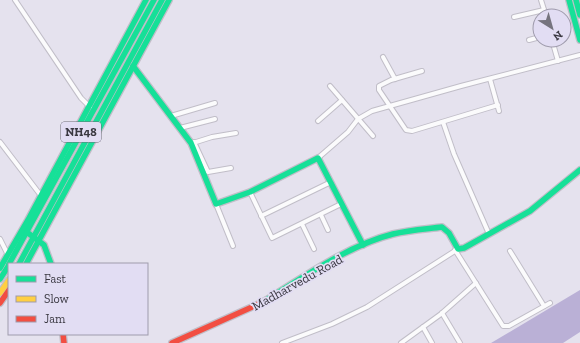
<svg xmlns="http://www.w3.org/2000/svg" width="580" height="343" font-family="'Zilla Slab',serif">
<rect width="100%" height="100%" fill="#e5e2ee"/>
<path fill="#bab0d6" d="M 580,290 L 580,332 L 563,343 L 491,343 Z"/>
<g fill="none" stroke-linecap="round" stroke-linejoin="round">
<defs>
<g id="street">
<path d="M 15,0 L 81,98 L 90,107"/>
<path d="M 541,0 L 546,16"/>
<path d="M 514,17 L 544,10"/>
<path d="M 529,40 L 540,37"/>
<path d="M 552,40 L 558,61"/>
<path d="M 383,57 L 395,79"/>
<path d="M 422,71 L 391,80 L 379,86 L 379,90 L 406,130 L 412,131 L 498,105"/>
<path d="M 490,79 L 499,111"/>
<path d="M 330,86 L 373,136"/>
<path d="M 171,116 L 215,103"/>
<path d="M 318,121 L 342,100"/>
<path d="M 443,122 L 454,154 L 489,234"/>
<path d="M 180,128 L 215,119"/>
<path d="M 0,142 L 42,197"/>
<path d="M 194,142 L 208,172 L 231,168"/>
<path d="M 193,143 L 212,137 L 236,133"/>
<path d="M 318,158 L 348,132 L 358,119 L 372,111 L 461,86 L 580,55"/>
<path d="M 250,192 L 272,238 L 341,204"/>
<path d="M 216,204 L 233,246"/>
<path d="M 321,215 L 328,230"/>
<path d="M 261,216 L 331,182"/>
<path d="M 302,224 L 314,249"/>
<path d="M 0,239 L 8,255"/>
<path d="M 455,250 L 503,326 L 509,326 L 550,303"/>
<path d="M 510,251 L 544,306"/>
<path d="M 442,313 L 460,343"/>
<path d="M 423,327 L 432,343"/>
<path d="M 282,343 L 332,324 L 367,307 L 458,249"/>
<path d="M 401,343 L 441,314 L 476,283"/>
</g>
<g id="fast">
<path d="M 569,0 L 580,40"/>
<path d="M 576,0 L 580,15"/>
<path d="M 133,66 L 191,143 L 216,204 L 250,192 L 318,158 L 363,245"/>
<path d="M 24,230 L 44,245 L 51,264"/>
<path d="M 9,264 L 154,0"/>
<path d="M 19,264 L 162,0"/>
<path d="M 26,264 L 169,0"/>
<path d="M 0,268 L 28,220 L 146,0"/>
<path d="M 0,279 L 9,265"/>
<path d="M 263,302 C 302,278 349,245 393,234 C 409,230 426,229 442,227 L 449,233 L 458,249 L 464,248 L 530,211 L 580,170"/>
</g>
<path id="slow" d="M 0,293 L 9,280"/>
<g id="jam">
<path d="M 0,303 L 9,290"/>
<path d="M 63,334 L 64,343"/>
<path d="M 172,343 L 263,302"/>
</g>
</defs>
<use href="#street" stroke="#c1bec8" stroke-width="6"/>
<use href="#fast" stroke="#c1bec8" stroke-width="8"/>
<use href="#slow" stroke="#c1bec8" stroke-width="8"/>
<use href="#jam" stroke="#c1bec8" stroke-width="8"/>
<use href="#street" stroke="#fbfbfc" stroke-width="4"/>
<use href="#fast" stroke="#16e098" stroke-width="5.5"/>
<use href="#slow" stroke="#ffcf43" stroke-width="5.5"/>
<use href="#jam" stroke="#f24e42" stroke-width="5.5"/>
</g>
<g text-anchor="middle" stroke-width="3.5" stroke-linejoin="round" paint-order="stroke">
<rect fill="#e2ddf3" stroke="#6c6a76" stroke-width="1" x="61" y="122" width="40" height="20" rx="3"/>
<g font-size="12" font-weight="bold" fill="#3a3841">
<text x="81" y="136">NH48</text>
</g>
<g font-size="13" fill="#3a3841" stroke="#e2ddf3">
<text transform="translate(297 282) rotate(-29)" y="5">Madharvedu Road</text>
</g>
</g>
<rect x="8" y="263" width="140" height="72" fill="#e2ddf3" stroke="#9f9bac"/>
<rect x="16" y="276" width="20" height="6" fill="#16e098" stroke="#9f9bac"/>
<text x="44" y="283" font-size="12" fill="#3a3841">Fast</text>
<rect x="16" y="296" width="20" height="6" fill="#ffcf43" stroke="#9f9bac"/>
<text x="44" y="303" font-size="12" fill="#3a3841">Slow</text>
<rect x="16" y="316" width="20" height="6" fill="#f24e42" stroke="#9f9bac"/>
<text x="44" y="323" font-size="12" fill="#3a3841">Jam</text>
<g transform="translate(552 28) rotate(143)"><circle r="19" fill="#e2ddf3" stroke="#9f9bac"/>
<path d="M0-3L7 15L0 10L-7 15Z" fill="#76747e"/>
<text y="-6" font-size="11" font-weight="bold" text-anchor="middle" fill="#3a3841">N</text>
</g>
</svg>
